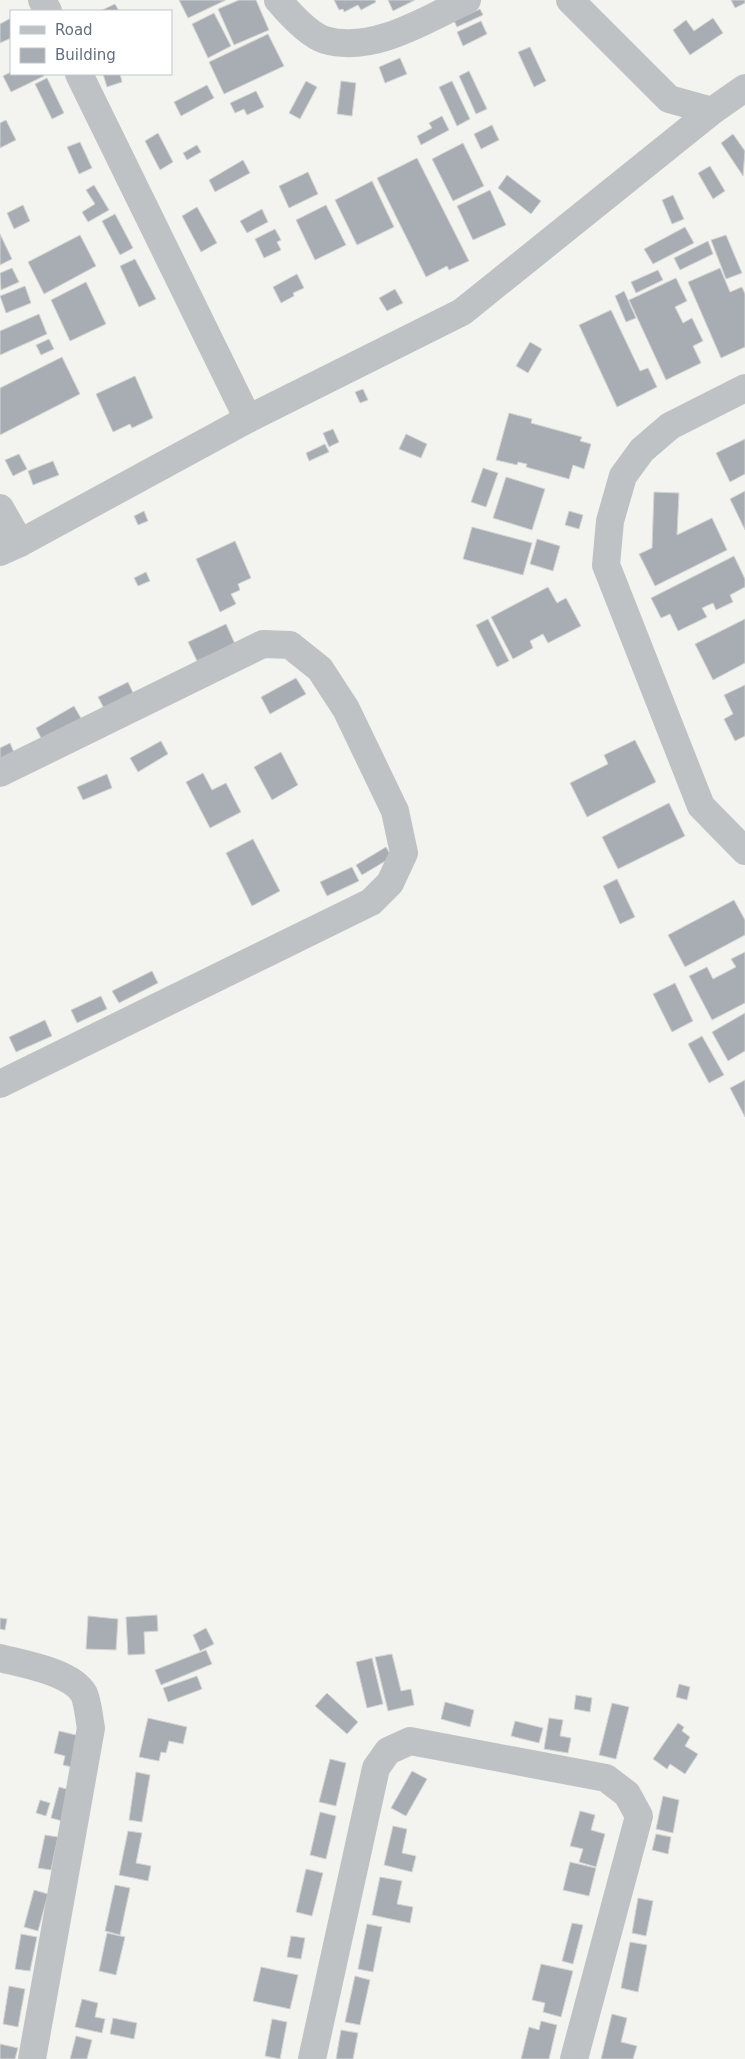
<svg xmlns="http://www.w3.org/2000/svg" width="745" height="2059" font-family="'DejaVu Sans',sans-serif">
<rect width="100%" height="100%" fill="#f3f4f0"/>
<g fill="#a8adb3" stroke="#d4d5d3">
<path d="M 179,0 L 226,0 L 188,18 Z"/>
<path d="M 239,0 L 256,0 L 269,30 L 234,45 L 218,9 Z"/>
<path d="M 334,0 L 375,0 L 376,2 L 361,10 L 358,5 L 344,12 L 343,9 L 339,10 Z"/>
<path d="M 388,0 L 415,0 L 393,11 Z"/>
<path d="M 731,0 L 745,0 L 745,3 L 735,8 Z"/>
<path d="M 115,4 L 119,11 L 100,11 Z"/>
<path d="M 480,9 L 483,15 L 457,27 L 454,21 Z"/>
<path d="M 214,13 L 231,46 L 208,58 L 192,24 Z"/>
<path d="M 11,18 L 11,38 L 0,43 L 0,24 Z"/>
<path d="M 713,18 L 723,33 L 690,55 L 673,30 L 686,20 L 694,31 Z"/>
<path d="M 481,21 L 487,34 L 463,46 L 457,32 Z"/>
<path d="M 268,34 L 284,66 L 224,94 L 209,62 Z"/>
<path d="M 530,47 L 546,81 L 534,87 L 518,52 Z"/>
<path d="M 400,58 L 407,74 L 385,83 L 379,67 Z"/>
<path d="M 469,71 L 487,109 L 476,114 L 459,76 Z"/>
<path d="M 11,72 L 43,74 L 44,76 L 11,92 L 3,76 Z"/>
<path d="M 103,74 L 120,74 L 122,82 L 107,87 Z"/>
<path d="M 47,78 L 64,113 L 52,119 L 35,84 Z"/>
<path d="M 306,81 L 317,87 L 300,119 L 289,113 Z"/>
<path d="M 341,81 L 356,83 L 352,116 L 337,114 Z"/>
<path d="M 452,81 L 470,119 L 457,126 L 439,87 Z"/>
<path d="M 207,85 L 214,98 L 181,116 L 174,102 Z"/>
<path d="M 256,91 L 264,107 L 247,115 L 244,109 L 235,113 L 230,103 Z"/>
<path d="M 442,116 L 449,130 L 421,145 L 417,136 L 432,128 L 429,123 Z"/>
<path d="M 6,120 L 16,140 L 0,148 L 0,123 Z"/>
<path d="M 492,125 L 499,140 L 481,149 L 474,134 Z"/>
<path d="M 158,133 L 173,162 L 160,170 L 145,141 Z"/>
<path d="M 733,134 L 745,151 L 743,176 L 721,143 Z"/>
<path d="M 80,142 L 92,168 L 79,174 L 67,147 Z"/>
<path d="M 463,143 L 484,186 L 453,201 L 432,159 Z"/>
<path d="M 197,145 L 201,152 L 187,160 L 183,153 Z"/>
<path d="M 417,158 L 469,261 L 449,270 L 447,266 L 426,277 L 377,178 Z"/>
<path d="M 243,160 L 250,173 L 215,192 L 209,180 Z"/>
<path d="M 710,166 L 725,191 L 713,199 L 698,173 Z"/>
<path d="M 308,172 L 318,194 L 289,208 L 279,186 Z"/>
<path d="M 507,175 L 541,201 L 531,214 L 498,188 Z"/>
<path d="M 372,181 L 394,227 L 357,245 L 335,200 Z"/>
<path d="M 94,185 L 109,210 L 88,222 L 82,212 L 95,204 L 86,190 Z"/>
<path d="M 490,190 L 506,225 L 473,240 L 457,206 Z"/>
<path d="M 673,195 L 684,219 L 672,224 L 662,200 Z"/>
<path d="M 23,205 L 30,221 L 14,229 L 7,213 Z"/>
<path d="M 326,205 L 346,245 L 315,260 L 296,220 Z"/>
<path d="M 197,207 L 217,243 L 201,252 L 182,216 Z"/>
<path d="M 262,209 L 268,222 L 247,233 L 240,221 Z"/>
<path d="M 115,214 L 133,248 L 120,255 L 102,221 Z"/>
<path d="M 685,227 L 694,243 L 653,264 L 644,249 Z"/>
<path d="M 275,229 L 281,240 L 277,242 L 281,250 L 264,258 L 255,239 Z"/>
<path d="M 0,234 L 12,259 L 0,265 Z"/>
<path d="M 80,235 L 96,266 L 44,294 L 28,262 Z"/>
<path d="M 726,235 L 742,273 L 726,279 L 711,240 Z"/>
<path d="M 708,241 L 713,254 L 680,270 L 674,258 Z"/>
<path d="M 135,259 L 156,299 L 139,307 L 120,266 Z"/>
<path d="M 12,268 L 19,282 L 1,290 L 0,273 Z"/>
<path d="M 720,268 L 730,292 L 742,287 L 745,294 L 745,347 L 721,358 L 688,282 Z"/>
<path d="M 658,270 L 663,280 L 636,293 L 631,282 Z"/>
<path d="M 297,274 L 304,288 L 293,293 L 294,296 L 281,303 L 273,287 Z"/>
<path d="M 676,278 L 687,301 L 675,307 L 683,323 L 692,318 L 703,341 L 693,346 L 701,363 L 666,380 L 629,300 Z"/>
<path d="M 86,282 L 106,324 L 70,341 L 51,300 Z"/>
<path d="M 25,286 L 31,303 L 6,313 L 0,296 Z"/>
<path d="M 395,289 L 403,303 L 387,311 L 379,298 Z"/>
<path d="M 624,291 L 636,318 L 626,322 L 615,296 Z"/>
<path d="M 611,310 L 640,371 L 648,368 L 657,387 L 617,407 L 579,325 Z"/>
<path d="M 39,314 L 47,334 L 0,355 L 0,331 Z"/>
<path d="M 49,339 L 54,349 L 41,355 L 36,345 Z"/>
<path d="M 530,342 L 542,349 L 528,373 L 516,366 Z"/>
<path d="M 62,357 L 80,394 L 0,435 L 0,388 Z"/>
<path d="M 135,376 L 153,418 L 132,428 L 130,424 L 113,432 L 96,394 Z"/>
<path d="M 363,389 L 368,400 L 360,403 L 355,392 Z"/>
<path d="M 509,413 L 532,419 L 531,423 L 582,437 L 580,441 L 591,444 L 584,469 L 573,465 L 569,479 L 526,467 L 527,464 L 518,462 L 517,465 L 496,460 Z"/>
<path d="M 333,429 L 339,442 L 329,447 L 323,433 Z"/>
<path d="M 406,434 L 427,444 L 421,458 L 399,449 Z"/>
<path d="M 745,439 L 745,474 L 730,482 L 716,453 Z"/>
<path d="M 325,444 L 329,452 L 309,461 L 306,453 Z"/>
<path d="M 19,454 L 27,469 L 13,476 L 5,460 Z"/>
<path d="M 53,461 L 59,475 L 33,485 L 28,471 Z"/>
<path d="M 483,468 L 498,473 L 486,507 L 471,502 Z"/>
<path d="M 506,477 L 545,489 L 532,530 L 493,518 Z"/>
<path d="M 745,491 L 745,530 L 730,499 Z"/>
<path d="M 654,492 L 679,493 L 677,535 L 712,518 L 727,550 L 655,586 L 639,554 L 652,548 Z"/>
<path d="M 144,511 L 148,521 L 138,525 L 134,516 Z"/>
<path d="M 569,511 L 583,515 L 579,529 L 565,525 Z"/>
<path d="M 472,527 L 532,543 L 523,575 L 463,559 Z"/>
<path d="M 537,539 L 560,546 L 553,571 L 530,564 Z"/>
<path d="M 235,541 L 251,578 L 238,584 L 240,590 L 231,594 L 236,604 L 220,612 L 196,559 Z"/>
<path d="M 734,556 L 745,579 L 745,587 L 730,595 L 733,602 L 716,610 L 713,603 L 702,608 L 707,617 L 678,631 L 670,614 L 661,618 L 651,598 Z"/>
<path d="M 146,572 L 150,581 L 138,586 L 134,578 Z"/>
<path d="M 548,587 L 557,603 L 566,598 L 581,626 L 548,643 L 543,634 L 530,641 L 533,648 L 513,659 L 491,617 Z"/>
<path d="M 488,619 L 509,661 L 497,667 L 476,625 Z"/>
<path d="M 745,619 L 745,663 L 713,680 L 695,644 Z"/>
<path d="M 226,624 L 235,644 L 197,661 L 188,642 Z"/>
<path d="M 296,678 L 306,694 L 270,714 L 261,697 Z"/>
<path d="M 128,682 L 135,697 L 106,712 L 98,697 Z"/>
<path d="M 745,685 L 745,736 L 735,741 L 724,719 L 733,714 L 724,695 Z"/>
<path d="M 74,706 L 82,720 L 43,742 L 36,728 Z"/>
<path d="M 635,740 L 656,782 L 587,817 L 570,783 L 608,764 L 604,755 Z"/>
<path d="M 161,741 L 168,754 L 138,772 L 130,758 Z"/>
<path d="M 10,743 L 16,757 L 0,764 L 0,748 Z"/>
<path d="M 281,752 L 298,785 L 272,800 L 254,767 Z"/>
<path d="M 203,773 L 212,790 L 226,783 L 241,812 L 210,828 L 186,782 Z"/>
<path d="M 107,774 L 112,788 L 83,800 L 77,787 Z"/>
<path d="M 669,803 L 685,836 L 618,869 L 602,837 Z"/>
<path d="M 253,839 L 280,891 L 252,906 L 226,853 Z"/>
<path d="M 386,847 L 392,857 L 362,875 L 356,865 Z"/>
<path d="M 352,867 L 359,881 L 327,896 L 320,882 Z"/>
<path d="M 617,879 L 635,917 L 620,924 L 603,886 Z"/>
<path d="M 734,900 L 745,920 L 745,935 L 685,967 L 668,935 Z"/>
<path d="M 745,952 L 745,1003 L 712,1020 L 689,976 L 707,967 L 713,979 L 736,967 L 731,959 Z"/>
<path d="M 152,971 L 158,983 L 119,1003 L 112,991 Z"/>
<path d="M 675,983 L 693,1021 L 672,1032 L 653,994 Z"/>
<path d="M 101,996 L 107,1009 L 77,1023 L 71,1010 Z"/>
<path d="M 745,1013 L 745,1051 L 728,1061 L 712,1032 Z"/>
<path d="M 45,1020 L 52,1036 L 16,1052 L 9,1037 Z"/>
<path d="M 702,1036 L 724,1075 L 709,1083 L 688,1044 Z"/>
<path d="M 745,1080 L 745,1117 L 730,1088 Z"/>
<path d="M 157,1615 L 158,1631 L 144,1632 L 145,1654 L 128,1655 L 126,1617 Z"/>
<path d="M 88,1616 L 118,1619 L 116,1650 L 86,1649 Z"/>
<path d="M 0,1618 L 7,1619 L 5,1630 L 0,1629 Z"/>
<path d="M 206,1628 L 214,1644 L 200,1651 L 193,1635 Z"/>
<path d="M 206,1650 L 212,1664 L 161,1685 L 155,1670 Z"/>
<path d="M 392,1654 L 401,1691 L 411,1689 L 414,1705 L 388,1711 L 375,1657 Z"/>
<path d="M 372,1658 L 383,1704 L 367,1708 L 356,1662 Z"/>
<path d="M 197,1676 L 202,1689 L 168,1702 L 163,1688 Z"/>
<path d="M 679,1684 L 690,1687 L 687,1700 L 676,1697 Z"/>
<path d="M 327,1693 L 358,1722 L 347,1734 L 315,1706 Z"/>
<path d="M 576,1695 L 592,1698 L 590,1712 L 574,1709 Z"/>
<path d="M 445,1702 L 474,1710 L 470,1727 L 441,1719 Z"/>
<path d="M 612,1703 L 629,1707 L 616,1759 L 599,1755 Z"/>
<path d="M 148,1718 L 187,1727 L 183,1744 L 169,1741 L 166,1753 L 161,1752 L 159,1761 L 139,1757 Z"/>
<path d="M 549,1718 L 563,1720 L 560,1736 L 571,1738 L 568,1753 L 544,1749 Z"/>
<path d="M 515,1721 L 543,1728 L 539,1743 L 511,1736 Z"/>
<path d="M 678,1723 L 684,1727 L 682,1731 L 690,1737 L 685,1746 L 698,1754 L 685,1774 L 670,1764 L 667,1769 L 653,1759 Z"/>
<path d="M 59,1731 L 84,1737 L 76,1768 L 63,1765 L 65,1756 L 54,1753 Z"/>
<path d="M 330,1759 L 346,1763 L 336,1806 L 319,1802 Z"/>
<path d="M 412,1771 L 427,1779 L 406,1816 L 391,1808 Z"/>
<path d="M 136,1772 L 150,1775 L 142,1822 L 129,1820 Z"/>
<path d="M 59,1787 L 70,1790 L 62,1821 L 51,1818 Z"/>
<path d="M 663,1796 L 679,1800 L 673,1833 L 656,1829 Z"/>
<path d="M 40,1800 L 50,1803 L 46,1816 L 36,1813 Z"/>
<path d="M 580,1811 L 595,1815 L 591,1830 L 605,1834 L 596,1867 L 579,1862 L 583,1849 L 570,1846 Z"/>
<path d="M 320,1812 L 336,1816 L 326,1859 L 310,1855 Z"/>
<path d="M 393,1826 L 407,1829 L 402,1853 L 416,1856 L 412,1872 L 384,1865 Z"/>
<path d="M 128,1831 L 142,1833 L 136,1863 L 151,1866 L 148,1881 L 119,1875 Z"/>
<path d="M 656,1834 L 671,1837 L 668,1854 L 652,1850 Z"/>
<path d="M 45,1835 L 58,1837 L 51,1870 L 38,1868 Z"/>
<path d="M 570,1862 L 596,1868 L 589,1896 L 563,1890 Z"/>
<path d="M 306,1869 L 323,1873 L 312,1916 L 296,1912 Z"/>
<path d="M 380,1877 L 402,1881 L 397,1904 L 413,1907 L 410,1923 L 372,1915 Z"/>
<path d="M 115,1885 L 130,1888 L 120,1935 L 105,1931 Z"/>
<path d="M 34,1890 L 48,1894 L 38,1931 L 24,1927 Z"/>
<path d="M 638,1898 L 653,1901 L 646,1936 L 632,1933 Z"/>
<path d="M 572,1923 L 583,1925 L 573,1964 L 562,1961 Z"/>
<path d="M 367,1924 L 382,1927 L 373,1972 L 358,1969 Z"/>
<path d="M 107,1933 L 125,1937 L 116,1975 L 99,1971 Z"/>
<path d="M 21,1934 L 37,1937 L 30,1971 L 15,1969 Z"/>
<path d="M 291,1936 L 305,1938 L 301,1959 L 287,1957 Z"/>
<path d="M 630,1942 L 647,1945 L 638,1992 L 621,1988 Z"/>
<path d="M 541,1964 L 573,1971 L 561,2017 L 543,2012 L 545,2003 L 532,2000 Z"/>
<path d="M 261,1967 L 298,1975 L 290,2009 L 253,2001 Z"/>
<path d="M 355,1976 L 370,1980 L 360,2025 L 345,2022 Z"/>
<path d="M 9,1986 L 25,1989 L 18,2027 L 3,2024 Z"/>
<path d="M 82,1999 L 98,2003 L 95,2017 L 105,2019 L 102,2033 L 75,2027 Z"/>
<path d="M 612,2014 L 627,2018 L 621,2042 L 637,2046 L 633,2059 L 601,2059 Z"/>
<path d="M 113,2018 L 137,2023 L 134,2039 L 110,2034 Z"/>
<path d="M 272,2019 L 287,2022 L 280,2059 L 265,2056 Z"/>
<path d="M 541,2021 L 557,2025 L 549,2059 L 521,2059 L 529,2027 L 539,2030 Z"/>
<path d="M 341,2030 L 358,2033 L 353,2059 L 336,2059 Z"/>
<path d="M 76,2036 L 92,2040 L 87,2059 L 70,2059 Z"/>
<path d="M 0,2044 L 18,2048 L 15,2059 L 0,2059 Z"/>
</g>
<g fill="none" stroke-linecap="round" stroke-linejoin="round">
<g stroke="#bfc2c5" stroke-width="28">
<path d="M 42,0 L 48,11"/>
<path d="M 278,0 C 289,13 309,35 325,40 C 372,54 426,20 467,0"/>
<path d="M 570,0 L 669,99 L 712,111"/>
<path d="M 79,74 L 248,419"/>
<path d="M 745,388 L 670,426 L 642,450 L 623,476 L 610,521 L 606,565 L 701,806 L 745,851"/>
<path d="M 0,508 L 20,543"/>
<path d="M 0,552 L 20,543 L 248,419 L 462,312 L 712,111 L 745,88"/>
<path d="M 0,773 L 263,644 L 290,645 L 320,669 L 346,709 L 395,811 L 404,853 L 390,883 L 371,902 L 0,1084"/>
<path d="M 0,1658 C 23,1664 72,1672 84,1694 C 88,1703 89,1718 91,1728 L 32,2059"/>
<path d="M 312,2059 L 376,1768 L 388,1751 L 410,1741 L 606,1778 L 627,1794 L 639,1816 L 574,2059"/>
</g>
</g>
<rect x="10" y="10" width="162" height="65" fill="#ffffff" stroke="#c1c6cb"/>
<rect x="20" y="26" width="25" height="8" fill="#bfc2c5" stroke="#c1c6cb"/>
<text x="55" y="35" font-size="15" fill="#65707e">Road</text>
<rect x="20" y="48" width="25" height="15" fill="#a8adb3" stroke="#c1c6cb"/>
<text x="55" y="60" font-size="15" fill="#65707e">Building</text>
</svg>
